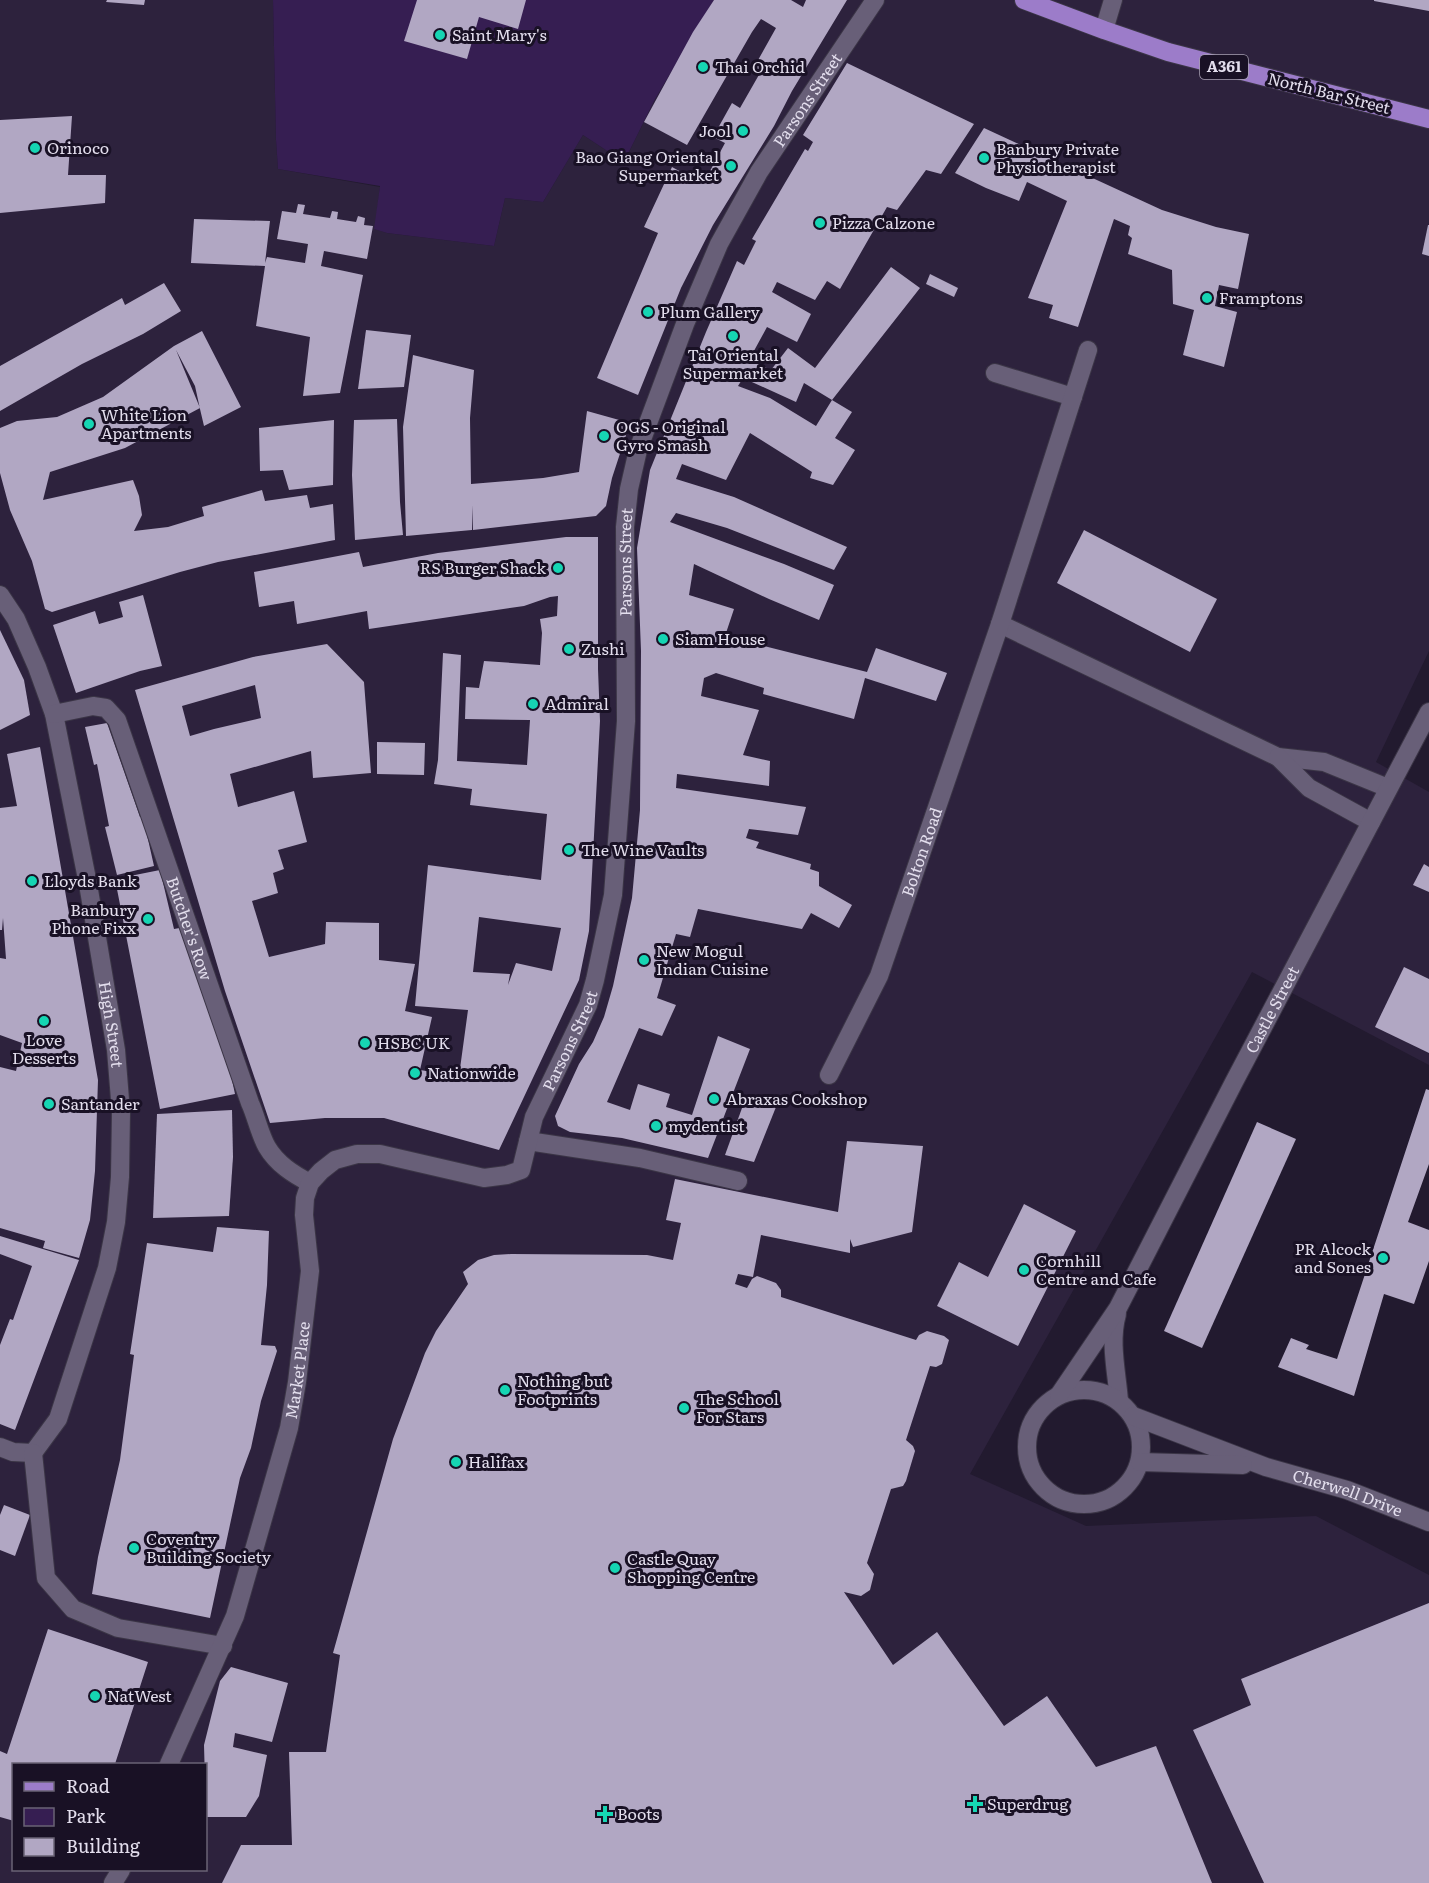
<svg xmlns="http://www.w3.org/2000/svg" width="1429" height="1883" font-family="Literata,serif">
<rect width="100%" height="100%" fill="#221a2f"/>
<path fill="#2d223d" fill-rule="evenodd" d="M 0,0 L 273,0 L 276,140 L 278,169 L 380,187 L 375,229 L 387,233 L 494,246 L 505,198 L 543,202 L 583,135 L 624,162 L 654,101 L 714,0 L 1429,0 L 1429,651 L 1376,762 L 1429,792 L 1429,1065 L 1252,972 L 970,1474 L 1086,1526 L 1316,1516 L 1429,1575 L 1429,1883 L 0,1883 ZM 14,1764 L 206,1764 L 206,1870 L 14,1870 Z"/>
<path fill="#361e52" d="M 273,0 L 714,0 L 654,101 L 624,162 L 583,135 L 543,202 L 505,198 L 494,246 L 387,233 L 374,229 L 380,186 L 278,169 L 276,140 Z"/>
<g fill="#b1a7c3" fill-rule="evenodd">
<path d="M 107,0 L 145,0 L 144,5 L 106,2 Z"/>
<path d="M 417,0 L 526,0 L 518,29 L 479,17 L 467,59 L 404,41 Z"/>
<path d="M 714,0 L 791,0 L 803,7 L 806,0 L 847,0 L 792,91 L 774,126 L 713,225 L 681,288 L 638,395 L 597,378 L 658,233 L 644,227 L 672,167 L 703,184 L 725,143 L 713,137 L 732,103 L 740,108 L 760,73 L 753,69 L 776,28 L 761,19 L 752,32 L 687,145 L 644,122 L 693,32 Z"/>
<path d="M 1374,0 L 1429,0 L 1429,11 L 1374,1 Z"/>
<path d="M 847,63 L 974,124 L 941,174 L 926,170 L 897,210 L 887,207 L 840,289 L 827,281 L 815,300 L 777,282 L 772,292 L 811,314 L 797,342 L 767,327 L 749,360 L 771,370 L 788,348 L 815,368 L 891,267 L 920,288 L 832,400 L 804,383 L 796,402 L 743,378 L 738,386 L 770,398 L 816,426 L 832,400 L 852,412 L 835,438 L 855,450 L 833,485 L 810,478 L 812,472 L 750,433 L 726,480 L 682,464 L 676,479 L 734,497 L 847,547 L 834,570 L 727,528 L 676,513 L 670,522 L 784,564 L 834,585 L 819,620 L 769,599 L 694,564 L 689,595 L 734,609 L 725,636 L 867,672 L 876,648 L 947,673 L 936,701 L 865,678 L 854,719 L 763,694 L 764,688 L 716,673 L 704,678 L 701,696 L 759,710 L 743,755 L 770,761 L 769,786 L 677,774 L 676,788 L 806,807 L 798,835 L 749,829 L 746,838 L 759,842 L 756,848 L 811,864 L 810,869 L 819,872 L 819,886 L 852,905 L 839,928 L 811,913 L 802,929 L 698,909 L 690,937 L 676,934 L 657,998 L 676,1005 L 662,1036 L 639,1028 L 607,1102 L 630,1110 L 638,1084 L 670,1094 L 666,1107 L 692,1115 L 718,1036 L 750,1049 L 708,1158 L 622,1138 L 570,1132 L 558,1126 L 555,1116 L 579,1064 L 593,1042 L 604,1017 L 613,986 L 632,898 L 640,810 L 641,651 L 637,548 L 650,470 L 706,332 L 737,261 L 744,265 L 756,241 L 752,239 L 805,149 L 808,151 L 813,142 L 803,135 Z"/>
<path d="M 72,116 L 68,175 L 106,175 L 105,203 L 0,213 L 0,120 Z"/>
<path d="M 984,128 L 1162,210 L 1216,227 L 1249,234 L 1238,289 L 1219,285 L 1215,306 L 1237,312 L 1224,367 L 1183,355 L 1194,310 L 1173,304 L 1172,270 L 1128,254 L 1132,238 L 1128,235 L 1130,226 L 1114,219 L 1078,327 L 1049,318 L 1053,305 L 1028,298 L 1067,201 L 1027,182 L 1019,201 L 986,188 L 955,173 Z"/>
<path d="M 298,204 L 305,205 L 303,214 L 330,218 L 332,211 L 338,212 L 337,219 L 356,222 L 358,216 L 365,218 L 364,225 L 373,226 L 367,259 L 324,251 L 321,266 L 363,275 L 340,393 L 303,396 L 310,337 L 256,326 L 265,266 L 191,263 L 194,219 L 270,221 L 265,263 L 267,257 L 305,263 L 308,244 L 277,239 L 282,211 L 296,213 Z"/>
<path d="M 1428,225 L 1429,225 L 1429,256 L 1422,254 Z"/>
<path d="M 930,274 L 958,288 L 954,297 L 926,284 Z"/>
<path d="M 164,283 L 181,311 L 143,334 L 82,364 L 0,411 L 0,366 L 122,298 L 125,305 Z"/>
<path d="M 366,330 L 411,335 L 404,387 L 358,389 Z"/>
<path d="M 202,331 L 241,407 L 204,426 L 200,409 L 195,386 L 176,350 L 200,408 L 125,448 L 50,472 L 43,500 L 133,480 L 139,496 L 142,515 L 134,531 L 168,527 L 204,516 L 202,507 L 262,490 L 265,501 L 307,495 L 310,508 L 333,504 L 335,540 L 218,562 L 180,572 L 52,612 L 45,609 L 32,561 L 10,510 L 0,473 L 0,428 L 17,421 L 57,417 L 103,397 L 174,346 Z"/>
<path d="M 413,355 L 474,370 L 470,418 L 471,484 L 543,478 L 579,472 L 587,411 L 630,423 L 612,478 L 606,506 L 596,516 L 473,530 L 472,505 L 472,530 L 406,536 L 403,427 Z"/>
<path d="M 397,419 L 400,502 L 403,535 L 355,540 L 352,475 L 354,420 Z"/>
<path d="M 334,420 L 333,485 L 289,490 L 283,470 L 260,471 L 259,428 Z"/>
<path d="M 1084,530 L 1217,599 L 1190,652 L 1057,583 Z"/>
<path d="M 566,537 L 598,537 L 598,669 L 600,721 L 589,931 L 579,980 L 499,1150 L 384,1118 L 325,1118 L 270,1123 L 225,991 L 135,690 L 253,657 L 327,644 L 364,682 L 371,773 L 313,778 L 311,751 L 230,774 L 238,807 L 294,791 L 307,842 L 278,850 L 284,869 L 273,873 L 278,893 L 252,901 L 269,957 L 325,944 L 326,922 L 379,923 L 379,960 L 415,964 L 405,1011 L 432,1017 L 420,1070 L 459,1076 L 468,1010 L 415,1006 L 428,865 L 541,880 L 547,814 L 470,805 L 472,789 L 434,784 L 438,760 L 443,653 L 461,655 L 457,761 L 527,765 L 530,720 L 465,719 L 466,687 L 479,688 L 484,661 L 540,665 L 542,633 L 540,619 L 557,616 L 558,596 L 550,597 L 524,606 L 369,629 L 367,611 L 297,624 L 294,601 L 259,607 L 254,572 L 359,552 L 363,567 L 438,553 ZM 255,685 L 261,718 L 214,729 L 190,736 L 182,706 ZM 479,917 L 561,928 L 552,971 L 516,963 L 508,985 L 510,974 L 473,972 Z"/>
<path d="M 143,595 L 162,666 L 140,671 L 76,693 L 53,625 L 95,611 L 99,624 L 123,617 L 119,602 Z"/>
<path d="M 0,630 L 24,680 L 30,715 L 0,730 Z"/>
<path d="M 107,723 L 140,817 L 143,817 L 154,866 L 117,875 L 105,827 L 109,826 L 97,764 L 94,765 L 85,727 Z"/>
<path d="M 377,742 L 425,743 L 424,775 L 377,774 Z"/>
<path d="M 40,747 L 98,1080 L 95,1171 L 90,1220 L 79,1258 L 43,1248 L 45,1241 L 0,1228 L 0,1067 L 16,1071 L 22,1043 L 0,1035 L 0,958 L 6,959 L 3,918 L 2,930 L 0,930 L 0,808 L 17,806 L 7,754 Z"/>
<path d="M 1424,864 L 1429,867 L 1429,892 L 1413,885 Z"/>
<path d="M 160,870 L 174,929 L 185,927 L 225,1047 L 235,1094 L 160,1109 L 115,879 Z"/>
<path d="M 1404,967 L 1429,979 L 1429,1053 L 1375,1027 Z"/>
<path d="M 1426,1089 L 1429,1090 L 1429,1164 L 1408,1222 L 1429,1230 L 1429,1261 L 1414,1304 L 1384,1294 L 1354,1396 L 1278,1367 L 1291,1338 L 1309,1345 L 1306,1349 L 1337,1359 Z"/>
<path d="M 746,1097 L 776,1107 L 754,1162 L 725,1155 Z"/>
<path d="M 232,1110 L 233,1157 L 229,1216 L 153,1218 L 157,1114 Z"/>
<path d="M 1257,1122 L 1296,1139 L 1202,1348 L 1164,1331 Z"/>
<path d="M 847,1141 L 923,1146 L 912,1232 L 853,1247 L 850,1239 L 850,1253 L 761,1235 L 753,1277 L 738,1274 L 735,1284 L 747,1288 L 752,1279 L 757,1276 L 776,1283 L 781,1290 L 781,1297 L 916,1340 L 919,1335 L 927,1331 L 944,1336 L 949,1340 L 942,1364 L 936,1367 L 930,1366 L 906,1440 L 913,1446 L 915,1451 L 906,1481 L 903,1486 L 891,1489 L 867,1563 L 874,1574 L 870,1590 L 861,1596 L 844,1592 L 893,1665 L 937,1632 L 1004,1726 L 1047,1696 L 1096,1767 L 1156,1746 L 1212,1883 L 222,1883 L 241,1845 L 292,1845 L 289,1752 L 326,1752 L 340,1655 L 333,1653 L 393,1439 L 425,1353 L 436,1331 L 468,1284 L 463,1272 L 478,1260 L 494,1255 L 511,1254 L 647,1255 L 673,1260 L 681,1223 L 666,1220 L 675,1179 L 838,1212 Z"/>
<path d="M 1024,1204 L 1076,1231 L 1018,1346 L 937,1306 L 959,1262 L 988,1277 Z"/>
<path d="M 217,1227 L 269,1231 L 267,1285 L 261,1345 L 275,1346 L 277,1351 L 261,1401 L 251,1448 L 240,1478 L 210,1618 L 92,1594 L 98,1557 L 120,1460 L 134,1355 L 130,1354 L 147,1243 L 213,1252 Z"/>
<path d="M 0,1236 L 79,1260 L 15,1430 L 0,1424 L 0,1345 L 10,1319 L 13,1320 L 32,1266 L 0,1254 Z"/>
<path d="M 4,1505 L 30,1515 L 15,1556 L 0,1550 L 0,1515 Z"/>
<path d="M 1429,1603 L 1429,1883 L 1264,1883 L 1193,1730 L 1251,1705 L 1241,1679 Z"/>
<path d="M 48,1629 L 148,1662 L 115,1764 L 14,1764 L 14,1821 L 0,1817 L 0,1751 L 7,1754 Z"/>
<path d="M 231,1667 L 288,1683 L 272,1742 L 235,1733 L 233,1747 L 267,1755 L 259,1796 L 246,1817 L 206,1817 L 204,1745 L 220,1681 Z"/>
</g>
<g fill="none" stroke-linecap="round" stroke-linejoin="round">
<defs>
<g id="minor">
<path d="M 1104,30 L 1113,0"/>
<path d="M 995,373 L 1073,397"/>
<path id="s1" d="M 0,595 L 16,619 L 37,667 L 54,714 L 88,884 L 116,1050 L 121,1112 L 120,1177 L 116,1222 L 107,1268 L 58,1419 L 33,1453"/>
<path d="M 1000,624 L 1278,757 L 1324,762 L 1388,788"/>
<path id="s2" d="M 54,714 L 93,706 L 106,708 L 117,720 L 250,1103 C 256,1116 260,1135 267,1147 C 277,1164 293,1174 310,1183"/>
<path d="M 1278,757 L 1309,788 L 1371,822"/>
<path id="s3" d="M 829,1075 L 879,976 L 1000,624 L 1088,350"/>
<path d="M 528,1141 L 640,1158 L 738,1181"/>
<path d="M 1117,1314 C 1109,1342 1117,1373 1119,1401"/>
<circle cx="1084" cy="1447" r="57"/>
<path id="s4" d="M 1059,1395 L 1118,1308 L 1234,1082 L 1429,712"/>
<path id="s5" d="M 1133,1416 L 1266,1467 L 1347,1490 L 1429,1522"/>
<path d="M 0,1447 L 13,1452 L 33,1453"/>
<path d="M 33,1453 L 46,1578 L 73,1609 L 118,1628 L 223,1646"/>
<path d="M 1140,1462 L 1243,1465"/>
<path id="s6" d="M 169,1764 L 235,1616 L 289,1428 L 297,1382 L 310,1271 L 304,1215 L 305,1198 L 310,1183 L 321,1171 L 335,1160 L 357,1154 L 380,1154 L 484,1178 L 507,1175 L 521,1170 L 534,1117 L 588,1005 L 595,980 L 613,895 L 626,721 L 625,527 L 629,489 L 638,450 L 685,324 L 719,244 L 759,172 L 875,0"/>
<path d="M 113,1883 L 121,1870"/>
</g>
<path id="major" d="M 1024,0 L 1104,30 L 1168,52 L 1429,119"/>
</defs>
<use href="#minor" stroke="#3b3546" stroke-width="20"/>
<use href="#major" stroke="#3b3546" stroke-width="20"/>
<use href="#minor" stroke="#685f78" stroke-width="18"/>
<use href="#major" stroke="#9c7cc9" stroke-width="18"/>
</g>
<g fill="#16d5b3" stroke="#191125" stroke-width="2">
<circle cx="440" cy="35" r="6"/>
<circle cx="703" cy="67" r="6"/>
<circle cx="743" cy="131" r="6"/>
<circle cx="35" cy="148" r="6"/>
<circle cx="984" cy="158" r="6"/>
<circle cx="731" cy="166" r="6"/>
<circle cx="820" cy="223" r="6"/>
<circle cx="1207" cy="298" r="6"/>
<circle cx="648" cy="312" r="6"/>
<circle cx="733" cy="336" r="6"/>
<circle cx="89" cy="424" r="6"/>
<circle cx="604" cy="436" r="6"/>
<circle cx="558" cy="568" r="6"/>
<circle cx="663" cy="639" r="6"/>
<circle cx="569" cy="649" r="6"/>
<circle cx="533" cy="704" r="6"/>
<circle cx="569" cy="850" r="6"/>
<circle cx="32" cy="881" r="6"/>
<circle cx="148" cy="919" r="6"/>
<circle cx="644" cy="960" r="6"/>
<circle cx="44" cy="1021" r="6"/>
<circle cx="365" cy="1043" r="6"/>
<circle cx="415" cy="1073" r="6"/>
<circle cx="714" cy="1099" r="6"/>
<circle cx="49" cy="1104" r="6"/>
<circle cx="656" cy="1126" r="6"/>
<circle cx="1383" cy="1258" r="6"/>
<circle cx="1024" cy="1270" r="6"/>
<circle cx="505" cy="1390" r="6"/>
<circle cx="684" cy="1408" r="6"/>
<circle cx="456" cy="1462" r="6"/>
<circle cx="134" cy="1548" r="6"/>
<circle cx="615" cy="1568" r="6"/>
<circle cx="95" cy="1696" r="6"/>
<path d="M972 1795h6v6h6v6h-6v6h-6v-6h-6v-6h6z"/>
<path d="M602 1805h6v6h6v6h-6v6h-6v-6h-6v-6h6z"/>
</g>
<g text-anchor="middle" stroke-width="6" stroke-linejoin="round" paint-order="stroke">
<rect fill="#191125" stroke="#a6a0b1" stroke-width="1.5" x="1200" y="55" width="48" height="24" rx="4.5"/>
<g font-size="15" font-weight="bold" fill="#e3deed">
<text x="1224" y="72">A361</text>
</g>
<g font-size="16" fill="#e3deed" stroke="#191125" text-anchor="start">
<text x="452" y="41">Saint Mary's</text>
<text x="715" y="73">Thai Orchid</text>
<text x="731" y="137" text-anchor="end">Jool</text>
<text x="47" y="154">Orinoco</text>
<text x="996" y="155">Banbury Private<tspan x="996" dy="18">Physiotherapist</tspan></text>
<text x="719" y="163" text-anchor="end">Bao Giang Oriental<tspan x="719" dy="18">Supermarket</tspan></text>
<text x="832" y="229">Pizza Calzone</text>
<text x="1219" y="304">Framptons</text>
<text x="660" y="318">Plum Gallery</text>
<text x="733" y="361" text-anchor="middle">Tai Oriental<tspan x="733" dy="18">Supermarket</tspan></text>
<text x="101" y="421">White Lion<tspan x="101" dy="18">Apartments</tspan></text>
<text x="616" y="433">OGS - Original<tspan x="616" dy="18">Gyro Smash</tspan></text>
<text x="546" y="574" text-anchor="end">RS Burger Shack</text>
<text x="675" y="645">Siam House</text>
<text x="581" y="655">Zushi</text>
<text x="545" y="710">Admiral</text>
<text x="581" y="856">The Wine Vaults</text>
<text x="44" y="887">Lloyds Bank</text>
<text x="136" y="916" text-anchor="end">Banbury<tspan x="136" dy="18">Phone Fixx</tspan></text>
<text x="656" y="957">New Mogul<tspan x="656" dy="18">Indian Cuisine</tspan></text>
<text x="44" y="1046" text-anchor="middle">Love<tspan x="44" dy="18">Desserts</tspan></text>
<text x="377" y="1049">HSBC UK</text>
<text x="427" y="1079">Nationwide</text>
<text x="726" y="1105">Abraxas Cookshop</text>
<text x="61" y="1110">Santander</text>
<text x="668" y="1132">mydentist</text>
<text x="1371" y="1255" text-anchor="end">PR Alcock<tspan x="1371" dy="18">and Sones</tspan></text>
<text x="1036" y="1267">Cornhill<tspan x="1036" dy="18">Centre and Cafe</tspan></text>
<text x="517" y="1387">Nothing but<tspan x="517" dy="18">Footprints</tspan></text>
<text x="696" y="1405">The School<tspan x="696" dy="18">For Stars</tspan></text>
<text x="468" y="1468">Halifax</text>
<text x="146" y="1545">Coventry<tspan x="146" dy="18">Building Society</tspan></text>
<text x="627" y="1565">Castle Quay<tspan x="627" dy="18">Shopping Centre</tspan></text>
<text x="107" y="1702">NatWest</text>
<text x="987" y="1810">Superdrug</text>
<text x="617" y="1820">Boots</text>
</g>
<g font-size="16" fill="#e3deed" stroke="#191125">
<text transform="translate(1329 93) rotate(14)" y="6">North Bar Street</text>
<text dy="6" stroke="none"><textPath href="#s6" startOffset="1959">Parsons Street</textPath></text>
<text dy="6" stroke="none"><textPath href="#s6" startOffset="1455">Parsons Street</textPath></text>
<text dy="6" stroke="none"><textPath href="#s3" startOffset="242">Bolton Road</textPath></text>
<text dy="6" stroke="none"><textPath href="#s2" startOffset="290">Butcher's Row</textPath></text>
<text dy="6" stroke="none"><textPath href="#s4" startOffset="441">Castle Street</textPath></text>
<text dy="6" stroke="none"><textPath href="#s1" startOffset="447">High Street</textPath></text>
<text dy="6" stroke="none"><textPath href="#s6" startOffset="969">Parsons Street</textPath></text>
<text dy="6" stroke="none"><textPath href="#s6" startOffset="416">Market Place</textPath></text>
<text dy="6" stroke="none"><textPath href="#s5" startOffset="228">Cherwell Drive</textPath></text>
</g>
</g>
<rect x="12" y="1763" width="195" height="108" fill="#191125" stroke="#6a6375" stroke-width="1.5"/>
<rect x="24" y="1782" width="30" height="9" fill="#9c7cc9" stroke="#6a6375" stroke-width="1.5"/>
<text x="66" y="1793" font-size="18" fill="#e3deed">Road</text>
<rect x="24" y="1808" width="30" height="18" fill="#361e52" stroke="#6a6375" stroke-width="1.5"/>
<text x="66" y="1823" font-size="18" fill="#e3deed">Park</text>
<rect x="24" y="1838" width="30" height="18" fill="#b1a7c3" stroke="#6a6375" stroke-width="1.5"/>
<text x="66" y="1853" font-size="18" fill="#e3deed">Building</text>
</svg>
